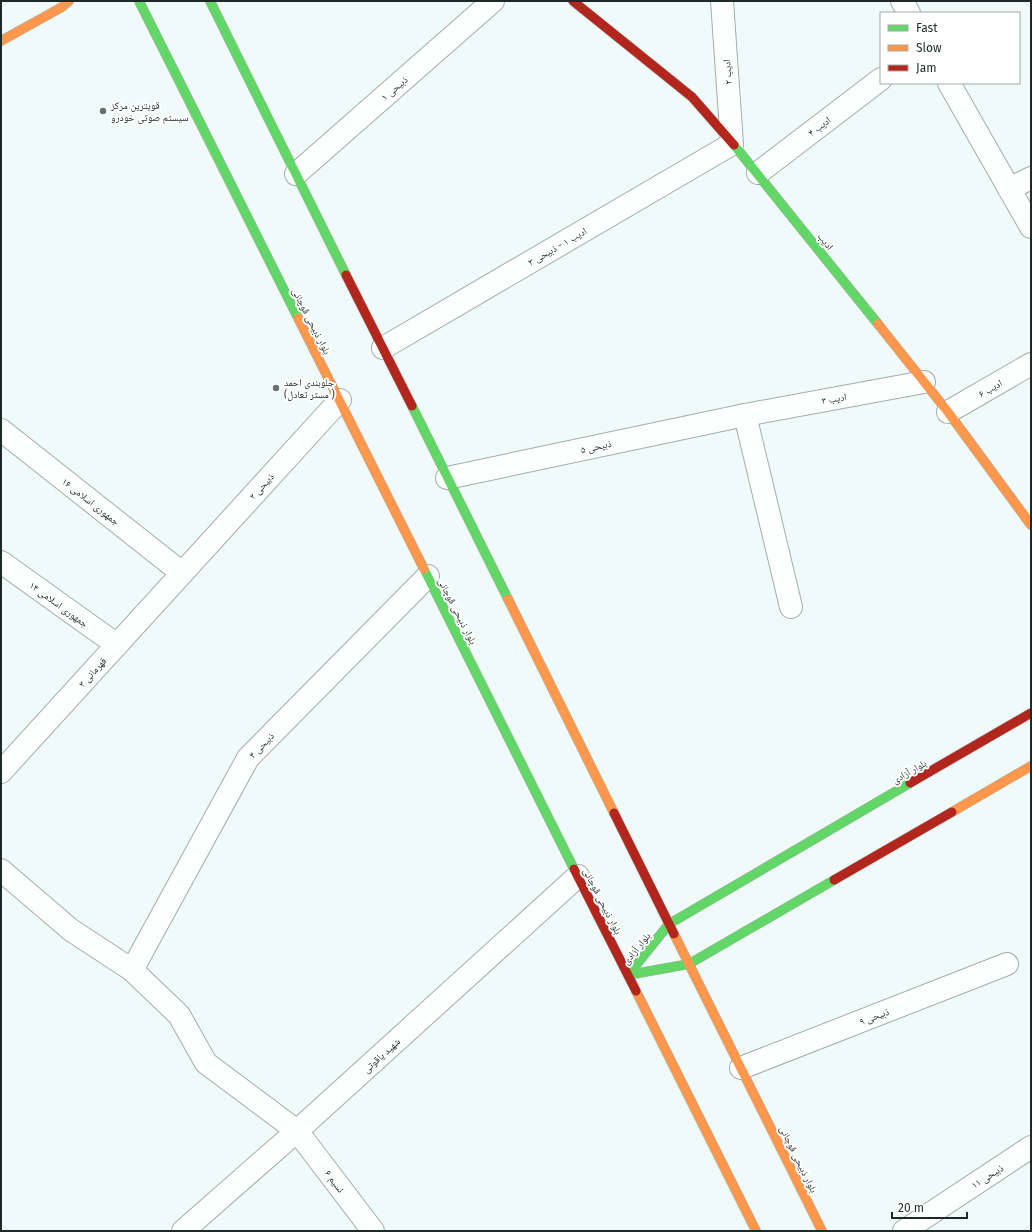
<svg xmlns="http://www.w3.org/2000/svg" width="1032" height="1232" font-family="'Fira Sans','Noto Naskh Arabic',sans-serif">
<rect width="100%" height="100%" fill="#f0faf8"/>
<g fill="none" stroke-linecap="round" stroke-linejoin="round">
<defs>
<g id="street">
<path d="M 902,1 L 909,13"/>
<path d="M 949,83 L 1031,227"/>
<path d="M 758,173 L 881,79"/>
<path d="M 296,174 L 493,1"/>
<path d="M 1009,189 L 1031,178"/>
<path d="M 383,348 L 732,144 L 722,1"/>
<path d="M 948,412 L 1031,364"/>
<path d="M 745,415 L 791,607"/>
<path d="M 1,430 L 182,573"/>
<path d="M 447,478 L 745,415 L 924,382"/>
<path d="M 1,562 L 117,645"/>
<path d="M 1,772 L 340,400"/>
<path d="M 1,870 L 71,930 L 132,970 L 179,1015 L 206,1063 L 297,1131 L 373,1231"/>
<path d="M 132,970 L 248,758 L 428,576"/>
<path d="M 741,1068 L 1007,964"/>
<path d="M 183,1231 L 297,1131 L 578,876"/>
<path d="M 904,1231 L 1031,1147"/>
</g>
<g id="fast">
<path d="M 139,1 L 298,318"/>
<path d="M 210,1 L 346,275"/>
<path d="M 734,145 L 878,324"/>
<path d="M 412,406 L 508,599"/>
<path d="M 424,569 L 574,869"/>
<path d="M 628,975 L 669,924 L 910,783"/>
<path d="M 628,975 L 689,964 L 834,880"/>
</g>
<g id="slow">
<path d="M 1,41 L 62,7 L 69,1"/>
<path d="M 298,318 L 424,569"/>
<path d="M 878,324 L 948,412 L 1031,525"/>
<path d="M 508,599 L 614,813"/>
<path d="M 952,812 L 1031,766"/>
<path d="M 674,934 L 822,1231"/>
<path d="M 636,991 L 756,1231"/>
</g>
<g id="jam">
<path d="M 573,1 L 692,97 L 734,145"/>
<path d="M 346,275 L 412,406"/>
<path d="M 910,783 L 1031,713"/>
<path d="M 614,813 L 674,934"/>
<path d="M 574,869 L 636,991"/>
<path d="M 834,880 L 952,812"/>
</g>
</defs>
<use href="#street" stroke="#a3adab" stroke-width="24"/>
<use href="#fast" stroke="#a3adab" stroke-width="10"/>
<use href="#slow" stroke="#a3adab" stroke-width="10"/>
<use href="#jam" stroke="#a3adab" stroke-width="10"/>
<use href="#street" stroke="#fdfefe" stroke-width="22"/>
<use href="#fast" stroke="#63d668" stroke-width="9"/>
<use href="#slow" stroke="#ff974d" stroke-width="9"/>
<use href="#jam" stroke="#b3261e" stroke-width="9"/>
</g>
<g fill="#667270" stroke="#fff" stroke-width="1.5">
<circle cx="103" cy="111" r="4"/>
<circle cx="276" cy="388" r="4"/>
</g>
<g text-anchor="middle" stroke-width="4" stroke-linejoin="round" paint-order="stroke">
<g font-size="10" fill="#1c2926" stroke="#fff">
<text transform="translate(727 72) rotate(-94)" y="4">ادیب ۲</text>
<text transform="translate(394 88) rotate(-41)" y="4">ذبیحی ۱</text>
<text transform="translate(819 126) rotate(-37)" y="4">ادیب ۴</text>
<text transform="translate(826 241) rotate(52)" y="4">ادیب</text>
<text transform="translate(557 246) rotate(-30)" y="4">ادیب ۱ - ذبیحی ۳</text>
<text transform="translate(312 321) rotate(63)" y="4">بلوار ذبیحی قوچانی</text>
<text transform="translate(990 388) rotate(-30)" y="4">ادیب ۶</text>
<text transform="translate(834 398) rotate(-10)" y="4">ادیب ۳</text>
<text transform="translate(596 446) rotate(-12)" y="4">ذبیحی ۵</text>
<text transform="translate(261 486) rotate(-48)" y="4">ذبیحی ۲</text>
<text transform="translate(91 501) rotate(38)" y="4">جمهوری اسلامی ۱۶</text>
<text transform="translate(59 604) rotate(36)" y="4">جمهوری اسلامی ۱۴</text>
<text transform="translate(458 611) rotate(63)" y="4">بلوار ذبیحی قوچانی</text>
<text transform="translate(92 672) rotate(-48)" y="4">قهرمانی ۳</text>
<text transform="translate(261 745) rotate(-46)" y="4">ذبیحی ۴</text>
<text transform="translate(909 771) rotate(-30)" y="4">بلوار آزادی</text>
<text transform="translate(603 901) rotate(63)" y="4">بلوار ذبیحی قوچانی</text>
<text transform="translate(636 948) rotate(-51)" y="4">بلوار آزادی</text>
<text transform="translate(874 1016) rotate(-21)" y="4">ذبیحی ۹</text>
<text transform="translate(381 1055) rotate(-42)" y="4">شهید یاقوتی</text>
<text transform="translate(799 1159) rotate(64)" y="4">بلوار ذبیحی قوچانی</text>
<text transform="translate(987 1176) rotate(-33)" y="4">ذبیحی ۱۱</text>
<text transform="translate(335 1181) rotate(53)" y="4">نسیم ۶</text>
</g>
<g font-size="10" fill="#1c2926" stroke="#fff" text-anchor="start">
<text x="111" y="109">قویترین مرکز<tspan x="111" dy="12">سیستم صوتی خودرو</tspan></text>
<text x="284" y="386">جلوبندی احمد<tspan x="284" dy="12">(مستر تعادل )</tspan></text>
</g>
</g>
<rect width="1032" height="1232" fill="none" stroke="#1c2926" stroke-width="4"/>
<rect x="880" y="12" width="140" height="72" fill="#ffffff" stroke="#a4a9a8"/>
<rect x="888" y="25" width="20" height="6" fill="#63d668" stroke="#a4a9a8"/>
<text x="916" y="32" font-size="12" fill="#1c2926">Fast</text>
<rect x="888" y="45" width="20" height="6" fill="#ff974d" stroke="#a4a9a8"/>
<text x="916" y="52" font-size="12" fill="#1c2926">Slow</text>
<rect x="888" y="65" width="20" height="6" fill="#b3261e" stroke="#a4a9a8"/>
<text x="916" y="72" font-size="12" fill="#1c2926">Jam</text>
<path d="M892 1212v6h75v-6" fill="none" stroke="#1c2926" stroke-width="2"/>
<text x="898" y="1212" font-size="12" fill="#1c2926" stroke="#ffffff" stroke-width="3" paint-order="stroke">20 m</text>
</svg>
